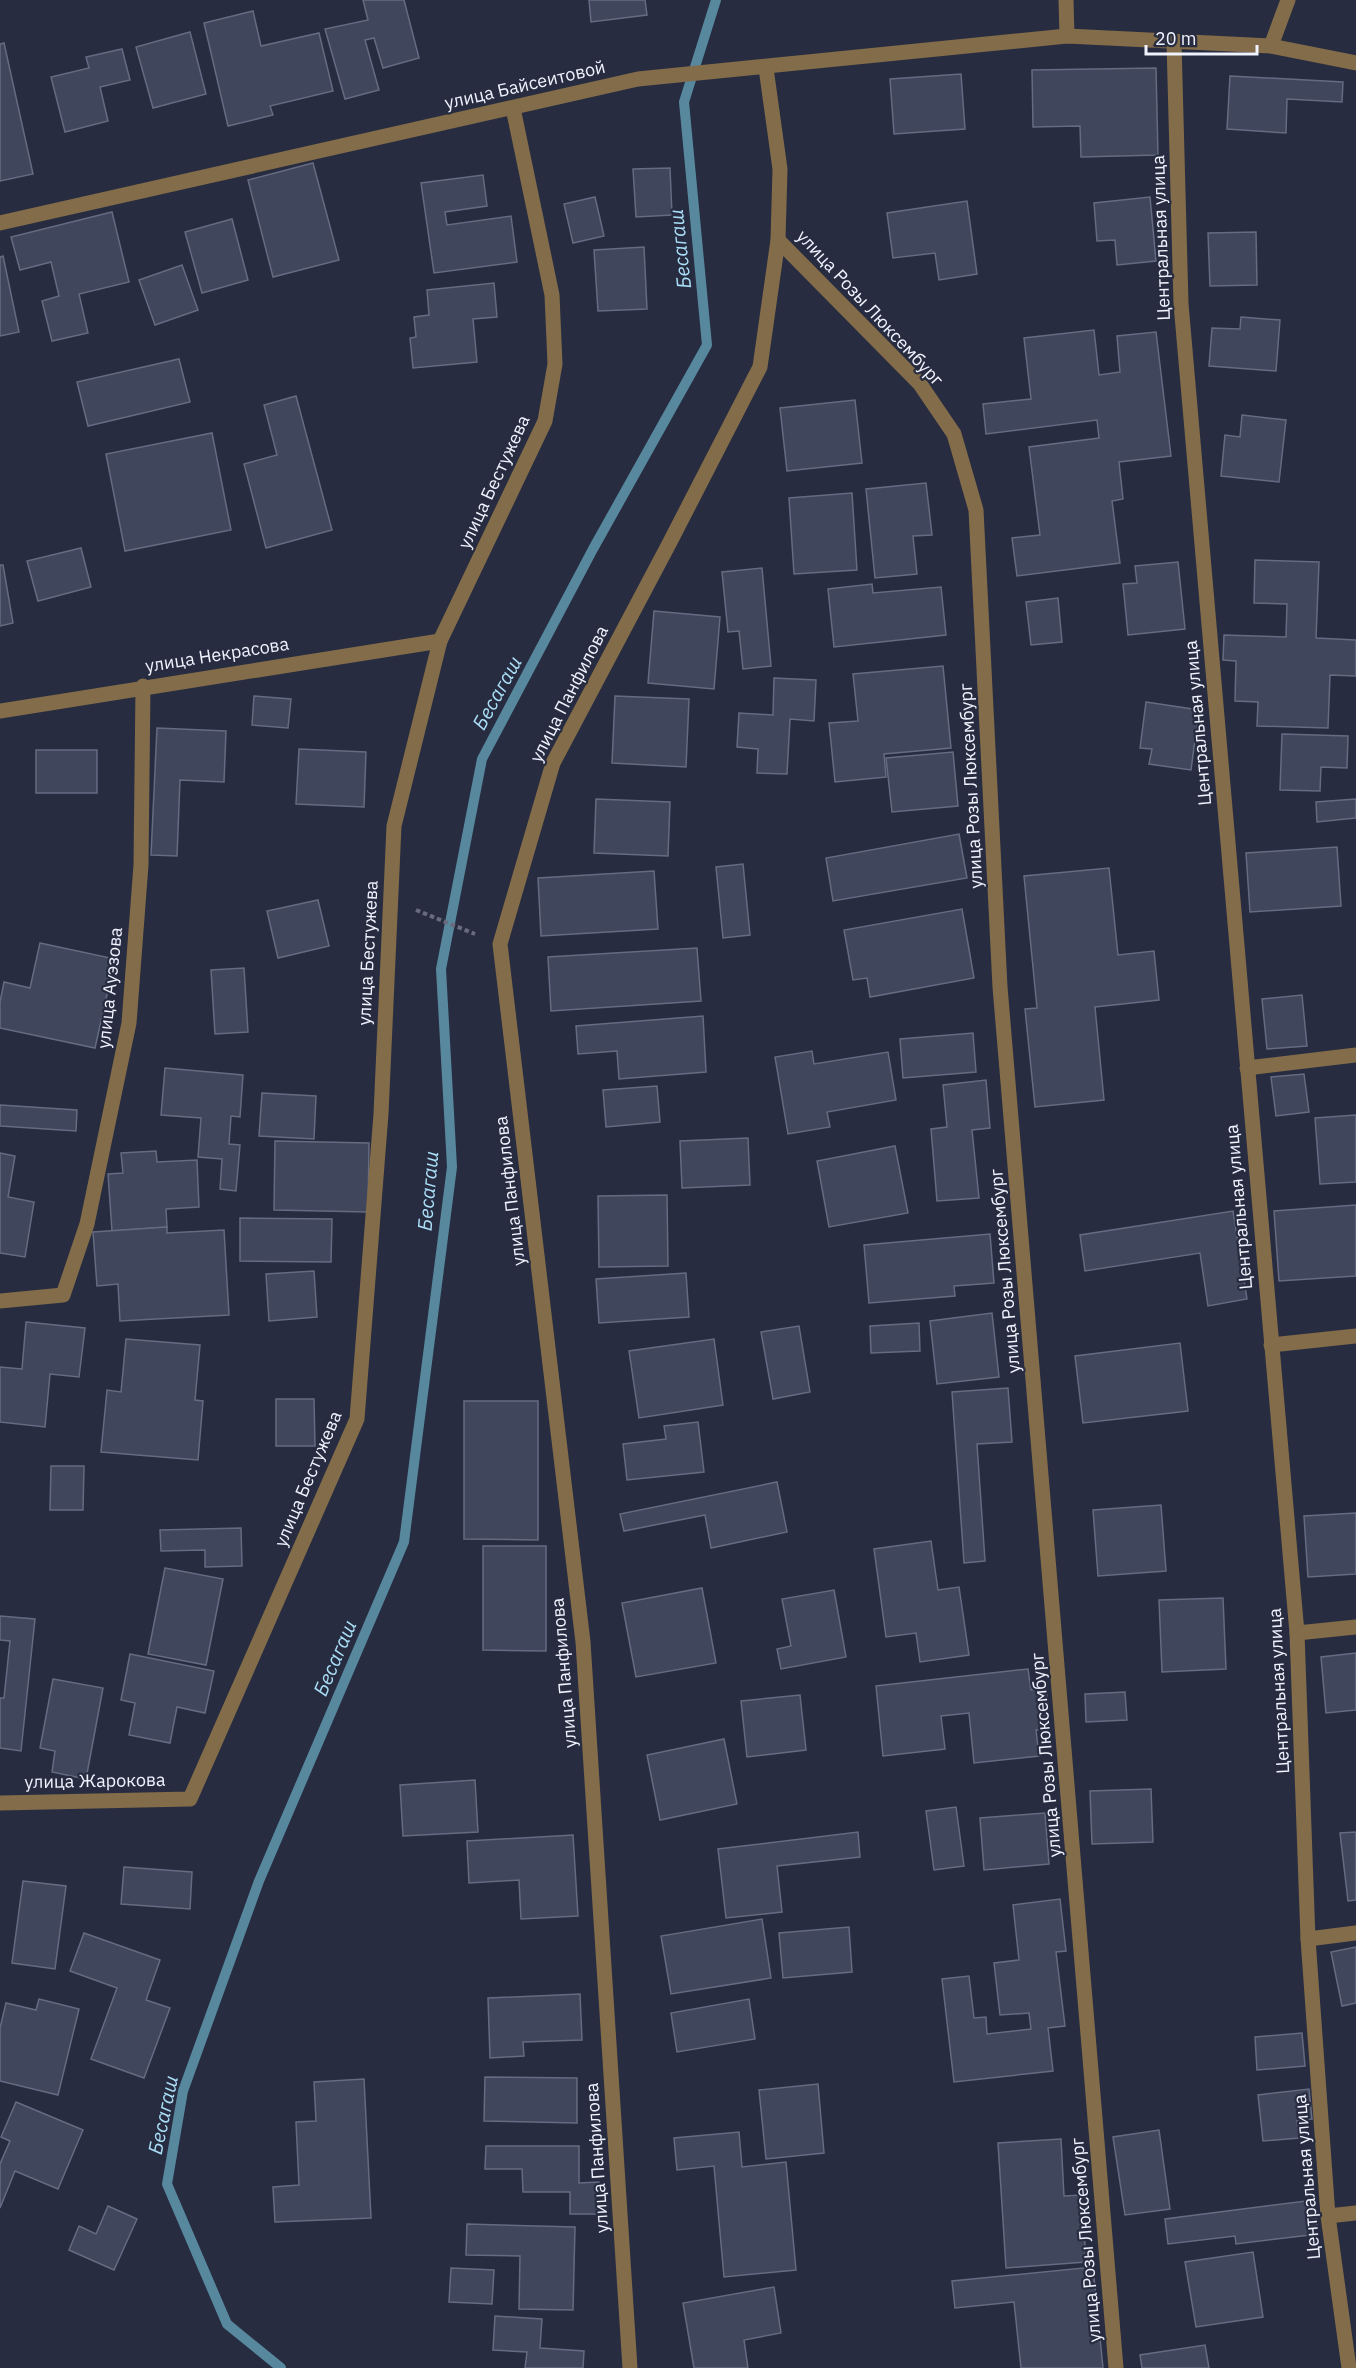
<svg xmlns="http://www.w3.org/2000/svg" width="1356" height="2368" font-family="'IBM Plex Sans',sans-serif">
<rect width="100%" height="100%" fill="#272c40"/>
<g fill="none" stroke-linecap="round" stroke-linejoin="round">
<path stroke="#57889d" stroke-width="10" d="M 281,2368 L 227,2324 L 167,2184 L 183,2091 L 259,1881 L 404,1542 L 452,1167 L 441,969 L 482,759 L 593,549 L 707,345 L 684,102 L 716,0"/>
</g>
<g fill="#40465b" stroke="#656b82" stroke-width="1.5">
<path d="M 363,0 L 404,0 L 419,58 L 383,68 L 374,38 L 365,40 L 379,90 L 345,99 L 325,29 L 368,20 Z"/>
<path d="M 589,0 L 645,0 L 647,15 L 591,22 Z"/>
<path d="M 253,11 L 261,46 L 319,33 L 333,91 L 270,106 L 273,115 L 228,126 L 204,23 Z"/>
<path d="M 190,32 L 206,94 L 153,108 L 136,47 Z"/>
<path d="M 4,43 L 33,174 L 0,181 L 0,44 Z"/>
<path d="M 122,49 L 130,80 L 100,87 L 108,121 L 65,132 L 51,77 L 89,68 L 86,57 Z"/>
<path d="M 1156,68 L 1158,155 L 1081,157 L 1080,126 L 1033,127 L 1032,70 Z"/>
<path d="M 961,74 L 965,129 L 894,134 L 890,79 Z"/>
<path d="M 1230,76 L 1343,82 L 1342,102 L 1287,99 L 1286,133 L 1227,129 Z"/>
<path d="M 313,163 L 339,260 L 273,277 L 248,180 Z"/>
<path d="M 670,168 L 672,215 L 636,217 L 633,169 Z"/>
<path d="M 483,175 L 487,206 L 445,212 L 447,225 L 511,216 L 517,262 L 434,273 L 421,183 Z"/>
<path d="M 595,197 L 604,236 L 573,243 L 564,204 Z"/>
<path d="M 1150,197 L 1156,261 L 1117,265 L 1115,240 L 1097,241 L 1094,203 Z"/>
<path d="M 967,201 L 977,274 L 939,280 L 935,253 L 893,258 L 887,213 Z"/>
<path d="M 112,212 L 129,282 L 79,294 L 88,333 L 52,341 L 42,301 L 59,296 L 51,262 L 20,270 L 11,237 Z"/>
<path d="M 232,219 L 248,280 L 202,293 L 185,232 Z"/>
<path d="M 1256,232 L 1257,285 L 1210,286 L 1208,233 Z"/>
<path d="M 644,247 L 647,309 L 598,311 L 594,250 Z"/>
<path d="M 3,256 L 19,332 L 0,336 L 0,257 Z"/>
<path d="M 182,265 L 198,310 L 155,325 L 139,280 Z"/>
<path d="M 494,283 L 497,317 L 473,319 L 477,362 L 413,368 L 410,338 L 416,337 L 414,317 L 429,315 L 427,290 Z"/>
<path d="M 1241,317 L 1280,320 L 1276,371 L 1209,366 L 1212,328 L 1240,329 Z"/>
<path d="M 1094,330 L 1099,375 L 1120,372 L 1117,336 L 1156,332 L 1171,456 L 1119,462 L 1123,499 L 1112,501 L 1120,563 L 1017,576 L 1012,538 L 1040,535 L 1029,447 L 1099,438 L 1097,420 L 986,434 L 983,404 L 1031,399 L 1024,338 Z"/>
<path d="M 179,359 L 190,402 L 88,426 L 77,382 Z"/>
<path d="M 296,396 L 332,530 L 266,548 L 244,464 L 277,455 L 264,405 Z"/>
<path d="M 855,400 L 862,463 L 787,471 L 780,408 Z"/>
<path d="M 1242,415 L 1286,420 L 1279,482 L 1221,476 L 1225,435 L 1240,437 Z"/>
<path d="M 212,433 L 231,530 L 125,551 L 106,454 Z"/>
<path d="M 926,483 L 932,535 L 913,536 L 917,574 L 875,578 L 866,489 Z"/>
<path d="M 852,493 L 857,570 L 794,574 L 789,498 Z"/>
<path d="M 81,548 L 91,587 L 38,601 L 27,561 Z"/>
<path d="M 1255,560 L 1319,562 L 1316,638 L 1356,640 L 1356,676 L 1330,675 L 1328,728 L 1257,726 L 1258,702 L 1235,701 L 1236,661 L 1223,660 L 1224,635 L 1286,637 L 1287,604 L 1254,603 Z"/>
<path d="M 1178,562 L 1185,629 L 1128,635 L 1123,584 L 1137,583 L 1135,566 Z"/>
<path d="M 0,565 L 3,565 L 13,623 L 0,626 Z"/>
<path d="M 762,568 L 771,666 L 743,669 L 739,631 L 728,632 L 722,572 Z"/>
<path d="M 872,584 L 873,593 L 941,587 L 946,635 L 834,647 L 828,589 Z"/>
<path d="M 1058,598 L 1062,642 L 1031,645 L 1026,602 Z"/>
<path d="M 654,611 L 720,617 L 714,689 L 648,683 Z"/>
<path d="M 943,666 L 951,748 L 884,754 L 886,777 L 835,782 L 829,723 L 858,721 L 853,674 Z"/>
<path d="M 774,678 L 816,680 L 814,721 L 790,719 L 787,774 L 757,773 L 758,749 L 737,747 L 739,713 L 773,715 Z"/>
<path d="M 254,696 L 291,699 L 288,728 L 252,725 Z"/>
<path d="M 615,696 L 689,699 L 686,767 L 612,763 Z"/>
<path d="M 1146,702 L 1199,710 L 1191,770 L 1149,764 L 1152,749 L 1140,748 Z"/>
<path d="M 157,728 L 226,731 L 224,782 L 180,780 L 177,856 L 151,855 Z"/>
<path d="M 1282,734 L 1348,736 L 1347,768 L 1321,767 L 1320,791 L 1280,790 Z"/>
<path d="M 299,749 L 366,752 L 364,807 L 296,804 Z"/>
<rect x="36" y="750" width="61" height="43"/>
<path d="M 953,752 L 958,806 L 892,812 L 886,758 Z"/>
<path d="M 596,799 L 670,802 L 668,856 L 594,853 Z"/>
<path d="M 1356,799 L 1356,818 L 1317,822 L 1316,802 Z"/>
<path d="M 959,834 L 967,878 L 833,901 L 826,858 Z"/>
<path d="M 1337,847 L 1341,906 L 1250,912 L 1246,853 Z"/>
<path d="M 743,864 L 750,935 L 723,938 L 716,867 Z"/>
<path d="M 1109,868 L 1118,955 L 1154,951 L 1159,1000 L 1095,1007 L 1104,1100 L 1035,1107 L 1025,1009 L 1037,1008 L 1024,876 Z"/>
<path d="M 654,871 L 658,929 L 541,936 L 538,878 Z"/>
<path d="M 318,900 L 329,946 L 278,958 L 267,911 Z"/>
<path d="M 962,909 L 974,978 L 870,997 L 867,978 L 853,980 L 844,930 Z"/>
<path d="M 40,943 L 115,959 L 95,1048 L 0,1028 L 0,1002 L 4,982 L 30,988 Z"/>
<path d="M 697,948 L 701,1001 L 551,1011 L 548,957 Z"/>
<path d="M 244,968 L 248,1032 L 215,1034 L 211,970 Z"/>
<path d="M 1302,995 L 1307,1046 L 1267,1049 L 1262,999 Z"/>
<path d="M 703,1016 L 706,1072 L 619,1079 L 617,1051 L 578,1054 L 576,1026 Z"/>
<path d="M 973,1033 L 976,1072 L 903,1078 L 900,1039 Z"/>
<path d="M 812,1051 L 814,1064 L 888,1052 L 896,1100 L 827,1112 L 830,1127 L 788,1134 L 775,1057 Z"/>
<path d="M 165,1068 L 243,1075 L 240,1117 L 231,1116 L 229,1144 L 240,1145 L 236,1191 L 220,1189 L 222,1159 L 198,1157 L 201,1118 L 161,1115 Z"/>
<path d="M 1304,1074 L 1309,1112 L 1276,1116 L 1271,1077 Z"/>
<path d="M 986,1080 L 990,1128 L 972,1130 L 979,1198 L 937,1201 L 931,1129 L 947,1127 L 943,1085 Z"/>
<path d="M 657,1086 L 660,1122 L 606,1127 L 603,1090 Z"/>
<path d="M 262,1093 L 316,1096 L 314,1139 L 259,1136 Z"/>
<path d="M 0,1105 L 77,1110 L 76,1131 L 0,1126 Z"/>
<path d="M 1356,1115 L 1356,1182 L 1320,1184 L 1315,1118 Z"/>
<path d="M 748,1138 L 750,1185 L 682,1188 L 680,1141 Z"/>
<path d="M 275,1141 L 369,1143 L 368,1212 L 274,1210 Z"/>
<path d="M 895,1146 L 908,1213 L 829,1227 L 817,1161 Z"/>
<path d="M 156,1151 L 157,1162 L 197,1160 L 199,1207 L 166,1209 L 167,1227 L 112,1231 L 108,1174 L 123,1173 L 121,1153 Z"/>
<path d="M 0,1153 L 15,1156 L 8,1197 L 34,1202 L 25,1257 L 0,1253 Z"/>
<path d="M 667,1195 L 668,1266 L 599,1267 L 598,1196 Z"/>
<path d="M 1356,1205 L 1356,1276 L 1279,1281 L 1274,1211 Z"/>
<path d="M 1233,1211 L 1247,1299 L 1208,1306 L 1200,1253 L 1085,1271 L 1080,1235 Z"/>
<path d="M 240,1218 L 332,1219 L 331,1262 L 240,1261 Z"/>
<path d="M 167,1227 L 167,1233 L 224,1230 L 229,1315 L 120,1321 L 118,1284 L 97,1286 L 93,1232 Z"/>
<path d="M 990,1234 L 994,1283 L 954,1286 L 955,1296 L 869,1303 L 864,1245 Z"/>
<path d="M 314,1271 L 317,1317 L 269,1321 L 266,1274 Z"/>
<path d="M 686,1273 L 689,1317 L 599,1323 L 596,1279 Z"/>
<path d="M 992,1313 L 999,1377 L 937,1384 L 930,1321 Z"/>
<path d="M 26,1322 L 85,1328 L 79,1377 L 50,1374 L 45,1427 L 0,1422 L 0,1367 L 22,1369 Z"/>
<path d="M 919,1323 L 920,1351 L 871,1353 L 870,1326 Z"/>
<path d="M 799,1326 L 810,1392 L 773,1399 L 761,1332 Z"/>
<path d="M 126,1339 L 200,1345 L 195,1400 L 203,1401 L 198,1460 L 101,1452 L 107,1390 L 121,1392 Z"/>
<path d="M 714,1339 L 723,1405 L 639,1418 L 629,1351 Z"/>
<path d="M 1180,1343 L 1188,1411 L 1083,1423 L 1075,1356 Z"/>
<path d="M 1008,1388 L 1012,1442 L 977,1444 L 985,1561 L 964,1563 L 952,1392 Z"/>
<path d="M 276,1399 L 314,1399 L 315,1446 L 276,1446 Z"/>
<path d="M 464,1401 L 538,1401 L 538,1540 L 464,1539 Z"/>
<path d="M 698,1422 L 704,1472 L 627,1480 L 623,1444 L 666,1439 L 664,1426 Z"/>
<path d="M 51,1466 L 84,1466 L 83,1510 L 50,1510 Z"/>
<path d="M 777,1482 L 787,1532 L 711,1548 L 705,1515 L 624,1531 L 620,1514 Z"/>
<path d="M 1161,1505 L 1166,1571 L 1098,1576 L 1093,1510 Z"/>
<path d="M 1356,1513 L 1356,1574 L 1308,1577 L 1304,1516 Z"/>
<path d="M 241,1528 L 242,1566 L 205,1567 L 205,1550 L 161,1551 L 160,1530 Z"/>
<path d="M 931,1541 L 938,1590 L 959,1587 L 969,1655 L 920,1662 L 916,1633 L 886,1637 L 874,1549 Z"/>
<path d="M 483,1546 L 546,1546 L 546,1651 L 483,1650 Z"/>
<path d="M 165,1568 L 223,1579 L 206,1665 L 148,1654 Z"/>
<path d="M 702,1588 L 716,1663 L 636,1677 L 622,1603 Z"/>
<path d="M 834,1590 L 846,1657 L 781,1669 L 777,1649 L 791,1646 L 782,1599 Z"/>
<path d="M 1223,1598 L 1226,1669 L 1162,1672 L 1159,1600 Z"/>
<path d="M 0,1616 L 35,1619 L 21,1751 L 0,1748 L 0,1698 L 4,1698 L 10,1641 L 0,1640 Z"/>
<path d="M 1356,1653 L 1356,1710 L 1326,1713 L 1321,1657 Z"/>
<path d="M 130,1654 L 214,1671 L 205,1713 L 177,1707 L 170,1743 L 129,1735 L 135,1703 L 121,1700 Z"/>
<path d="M 1028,1669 L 1031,1690 L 1046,1688 L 1050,1729 L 1036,1730 L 1039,1756 L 974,1763 L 969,1713 L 941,1716 L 945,1749 L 883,1756 L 876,1686 Z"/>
<path d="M 53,1679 L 103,1688 L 86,1779 L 52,1772 L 55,1751 L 40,1748 Z"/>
<path d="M 1125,1692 L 1127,1720 L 1086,1722 L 1085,1694 Z"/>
<path d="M 800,1695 L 806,1750 L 747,1757 L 741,1701 Z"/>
<path d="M 724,1739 L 737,1804 L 660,1820 L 647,1755 Z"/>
<path d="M 475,1780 L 478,1832 L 403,1836 L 400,1785 Z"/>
<path d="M 1151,1789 L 1153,1842 L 1092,1844 L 1090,1791 Z"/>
<path d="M 956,1807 L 964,1866 L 934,1870 L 926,1811 Z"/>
<path d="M 1045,1813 L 1049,1864 L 984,1870 L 980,1818 Z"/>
<path d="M 858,1832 L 860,1857 L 777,1866 L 782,1912 L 726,1918 L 718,1849 Z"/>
<path d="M 1356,1832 L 1356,1900 L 1348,1901 L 1340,1833 Z"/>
<path d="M 573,1835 L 578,1916 L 521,1919 L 519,1880 L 469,1883 L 467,1841 Z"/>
<path d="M 124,1867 L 192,1872 L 190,1909 L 121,1904 Z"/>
<path d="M 23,1881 L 66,1886 L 55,1969 L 12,1963 Z"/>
<path d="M 1060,1899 L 1066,1951 L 1056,1952 L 1065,2026 L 1048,2028 L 1053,2071 L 954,2082 L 942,1979 L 969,1976 L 974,2018 L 986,2017 L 987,2034 L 1031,2029 L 1029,2013 L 1000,2015 L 994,1963 L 1019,1960 L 1013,1905 Z"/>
<path d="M 762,1919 L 771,1978 L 671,1994 L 661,1936 Z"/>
<path d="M 849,1927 L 852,1972 L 783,1978 L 779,1933 Z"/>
<path d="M 84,1933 L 160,1960 L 146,2000 L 170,2008 L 144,2078 L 91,2059 L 117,1988 L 70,1971 Z"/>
<path d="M 1356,1947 L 1356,2003 L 1342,2006 L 1331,1952 Z"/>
<path d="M 580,1994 L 582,2040 L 523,2042 L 524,2056 L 490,2058 L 488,1998 Z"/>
<path d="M 39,1999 L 79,2009 L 58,2095 L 0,2081 L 0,2028 L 6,2003 L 36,2010 Z"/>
<path d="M 749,1999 L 755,2039 L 677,2052 L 671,2013 Z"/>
<path d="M 1302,2033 L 1305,2066 L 1257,2070 L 1255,2037 Z"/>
<path d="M 485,2077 L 577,2078 L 577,2123 L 484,2121 Z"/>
<path d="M 364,2079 L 371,2218 L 275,2222 L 273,2187 L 299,2185 L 296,2122 L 316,2121 L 314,2082 Z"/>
<path d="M 818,2084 L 824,2153 L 766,2159 L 759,2090 Z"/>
<path d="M 1309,2089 L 1312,2119 L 1297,2121 L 1299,2138 L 1263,2141 L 1258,2095 Z"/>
<path d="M 16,2102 L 83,2130 L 58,2189 L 15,2171 L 0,2208 L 0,2164 L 10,2141 L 1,2137 Z"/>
<path d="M 1159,2130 L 1170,2209 L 1125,2215 L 1113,2137 Z"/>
<path d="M 739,2132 L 742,2167 L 786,2162 L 796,2270 L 724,2277 L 714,2166 L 677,2170 L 674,2138 Z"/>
<path d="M 1061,2139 L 1064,2196 L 1082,2195 L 1086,2262 L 1006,2268 L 998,2143 Z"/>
<path d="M 486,2146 L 579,2146 L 579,2183 L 599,2182 L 599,2214 L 570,2214 L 570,2192 L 523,2192 L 522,2169 L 485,2169 Z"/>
<path d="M 1314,2200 L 1318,2234 L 1236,2244 L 1235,2236 L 1168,2244 L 1165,2219 Z"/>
<path d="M 108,2206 L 137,2219 L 114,2270 L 69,2250 L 79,2226 L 96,2234 Z"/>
<path d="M 467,2224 L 575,2227 L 573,2310 L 519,2309 L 520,2256 L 466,2255 Z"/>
<path d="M 1253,2252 L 1263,2317 L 1196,2327 L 1185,2262 Z"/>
<path d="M 1093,2267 L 1103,2368 L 1021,2368 L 1014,2302 L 955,2308 L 952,2281 Z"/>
<path d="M 451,2268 L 494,2270 L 492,2304 L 449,2302 Z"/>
<path d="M 774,2287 L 781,2333 L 744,2340 L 748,2368 L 694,2368 L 683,2303 Z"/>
<path d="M 495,2316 L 542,2319 L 540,2348 L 584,2351 L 583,2368 L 525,2368 L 527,2352 L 493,2350 Z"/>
<path d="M 1205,2345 L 1209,2368 L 1142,2368 L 1140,2355 Z"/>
</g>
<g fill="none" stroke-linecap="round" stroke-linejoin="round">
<path stroke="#686c7d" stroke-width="4" stroke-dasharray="4.5 3" stroke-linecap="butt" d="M 416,910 L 475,934"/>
<g stroke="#826c49" stroke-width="15">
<path d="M 1066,0 L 1067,36"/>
<path d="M 1174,42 L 1181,304 L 1297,1633 L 1308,1939 L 1328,2216 L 1349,2368"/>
<path d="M 1271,46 L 1288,0"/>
<path d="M 0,223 L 638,79 L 1067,36 L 1271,46 L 1356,63"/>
<path d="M 778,240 L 920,384 L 954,434 L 976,510 L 1000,987 L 1116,2368"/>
<path d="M 0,711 L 440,641"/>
<path d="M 1247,1068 L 1356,1055"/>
<path d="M 0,1301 L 63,1295 L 87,1224 L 129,1023 L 141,865 L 143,686"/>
<path d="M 1271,1345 L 1356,1336"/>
<path d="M 1297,1633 L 1356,1627"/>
<path d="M 0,1803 L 190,1799 L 357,1419 L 381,1114 L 394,826 L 440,641 L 545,421 L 555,364 L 552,295 L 513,108"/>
<path d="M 1308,1939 L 1356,1933"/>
<path d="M 1328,2216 L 1356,2213"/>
<path d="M 630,2368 L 583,1642 L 500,944 L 553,763 L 670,542 L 760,367 L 778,240 L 780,169 L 766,68"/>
</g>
</g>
<g text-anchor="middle" stroke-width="4.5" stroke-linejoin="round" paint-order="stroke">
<g font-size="18" fill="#f0f3fe" stroke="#272c40">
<text transform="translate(525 85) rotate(-13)" y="6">улица Байсеитовой</text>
<text transform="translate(1161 238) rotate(-92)" y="6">Центральная улица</text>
<text transform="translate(870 308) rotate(47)" y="6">улица Розы Люксембург</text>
<text transform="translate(494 482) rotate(-65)" y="6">улица Бестужева</text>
<text transform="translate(217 655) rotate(-9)" y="6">улица Некрасова</text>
<text transform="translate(569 694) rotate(-63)" y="6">улица Панфилова</text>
<text transform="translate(1198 723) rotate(-95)" y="6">Центральная улица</text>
<text transform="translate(971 786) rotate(-93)" y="6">улица Розы Люксембург</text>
<text transform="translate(368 953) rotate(-87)" y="6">улица Бестужева</text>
<text transform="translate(110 988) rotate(-84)" y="6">улица Ауэзова</text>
<text transform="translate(510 1191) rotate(-97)" y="6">улица Панфилова</text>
<text transform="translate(1239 1207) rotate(-95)" y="6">Центральная улица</text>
<text transform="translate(1005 1271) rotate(-95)" y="6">улица Розы Люксембург</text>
<text transform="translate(308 1479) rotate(-67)" y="6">улица Бестужева</text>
<text transform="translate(564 1673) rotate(-95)" y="6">улица Панфилова</text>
<text transform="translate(1279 1691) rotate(-93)" y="6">Центральная улица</text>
<text transform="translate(1046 1755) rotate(-95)" y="6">улица Розы Люксембург</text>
<text transform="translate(95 1781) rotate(-1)" y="6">улица Жарокова</text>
<text transform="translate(597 2158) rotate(-94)" y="6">улица Панфилова</text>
<text transform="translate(1307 2177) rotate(-95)" y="6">Центральная улица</text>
<text transform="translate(1086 2240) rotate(-95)" y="6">улица Розы Люксембург</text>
</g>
<g font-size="20" font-style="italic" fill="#aadff7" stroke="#272c40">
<text transform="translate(680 249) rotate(-96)" y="7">Бесагаш</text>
<text transform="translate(497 693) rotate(-61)" y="7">Бесагаш</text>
<text transform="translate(428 1191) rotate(-85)" y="7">Бесагаш</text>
<text transform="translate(335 1658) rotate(-67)" y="7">Бесагаш</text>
<text transform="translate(163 2115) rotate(-78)" y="7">Бесагаш</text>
</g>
</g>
<path d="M1146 45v9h111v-9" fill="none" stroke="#f0f3fe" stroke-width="3"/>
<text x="1155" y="45" font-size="18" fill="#f0f3fe" stroke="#272c40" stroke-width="4.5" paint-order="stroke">20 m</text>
</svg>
